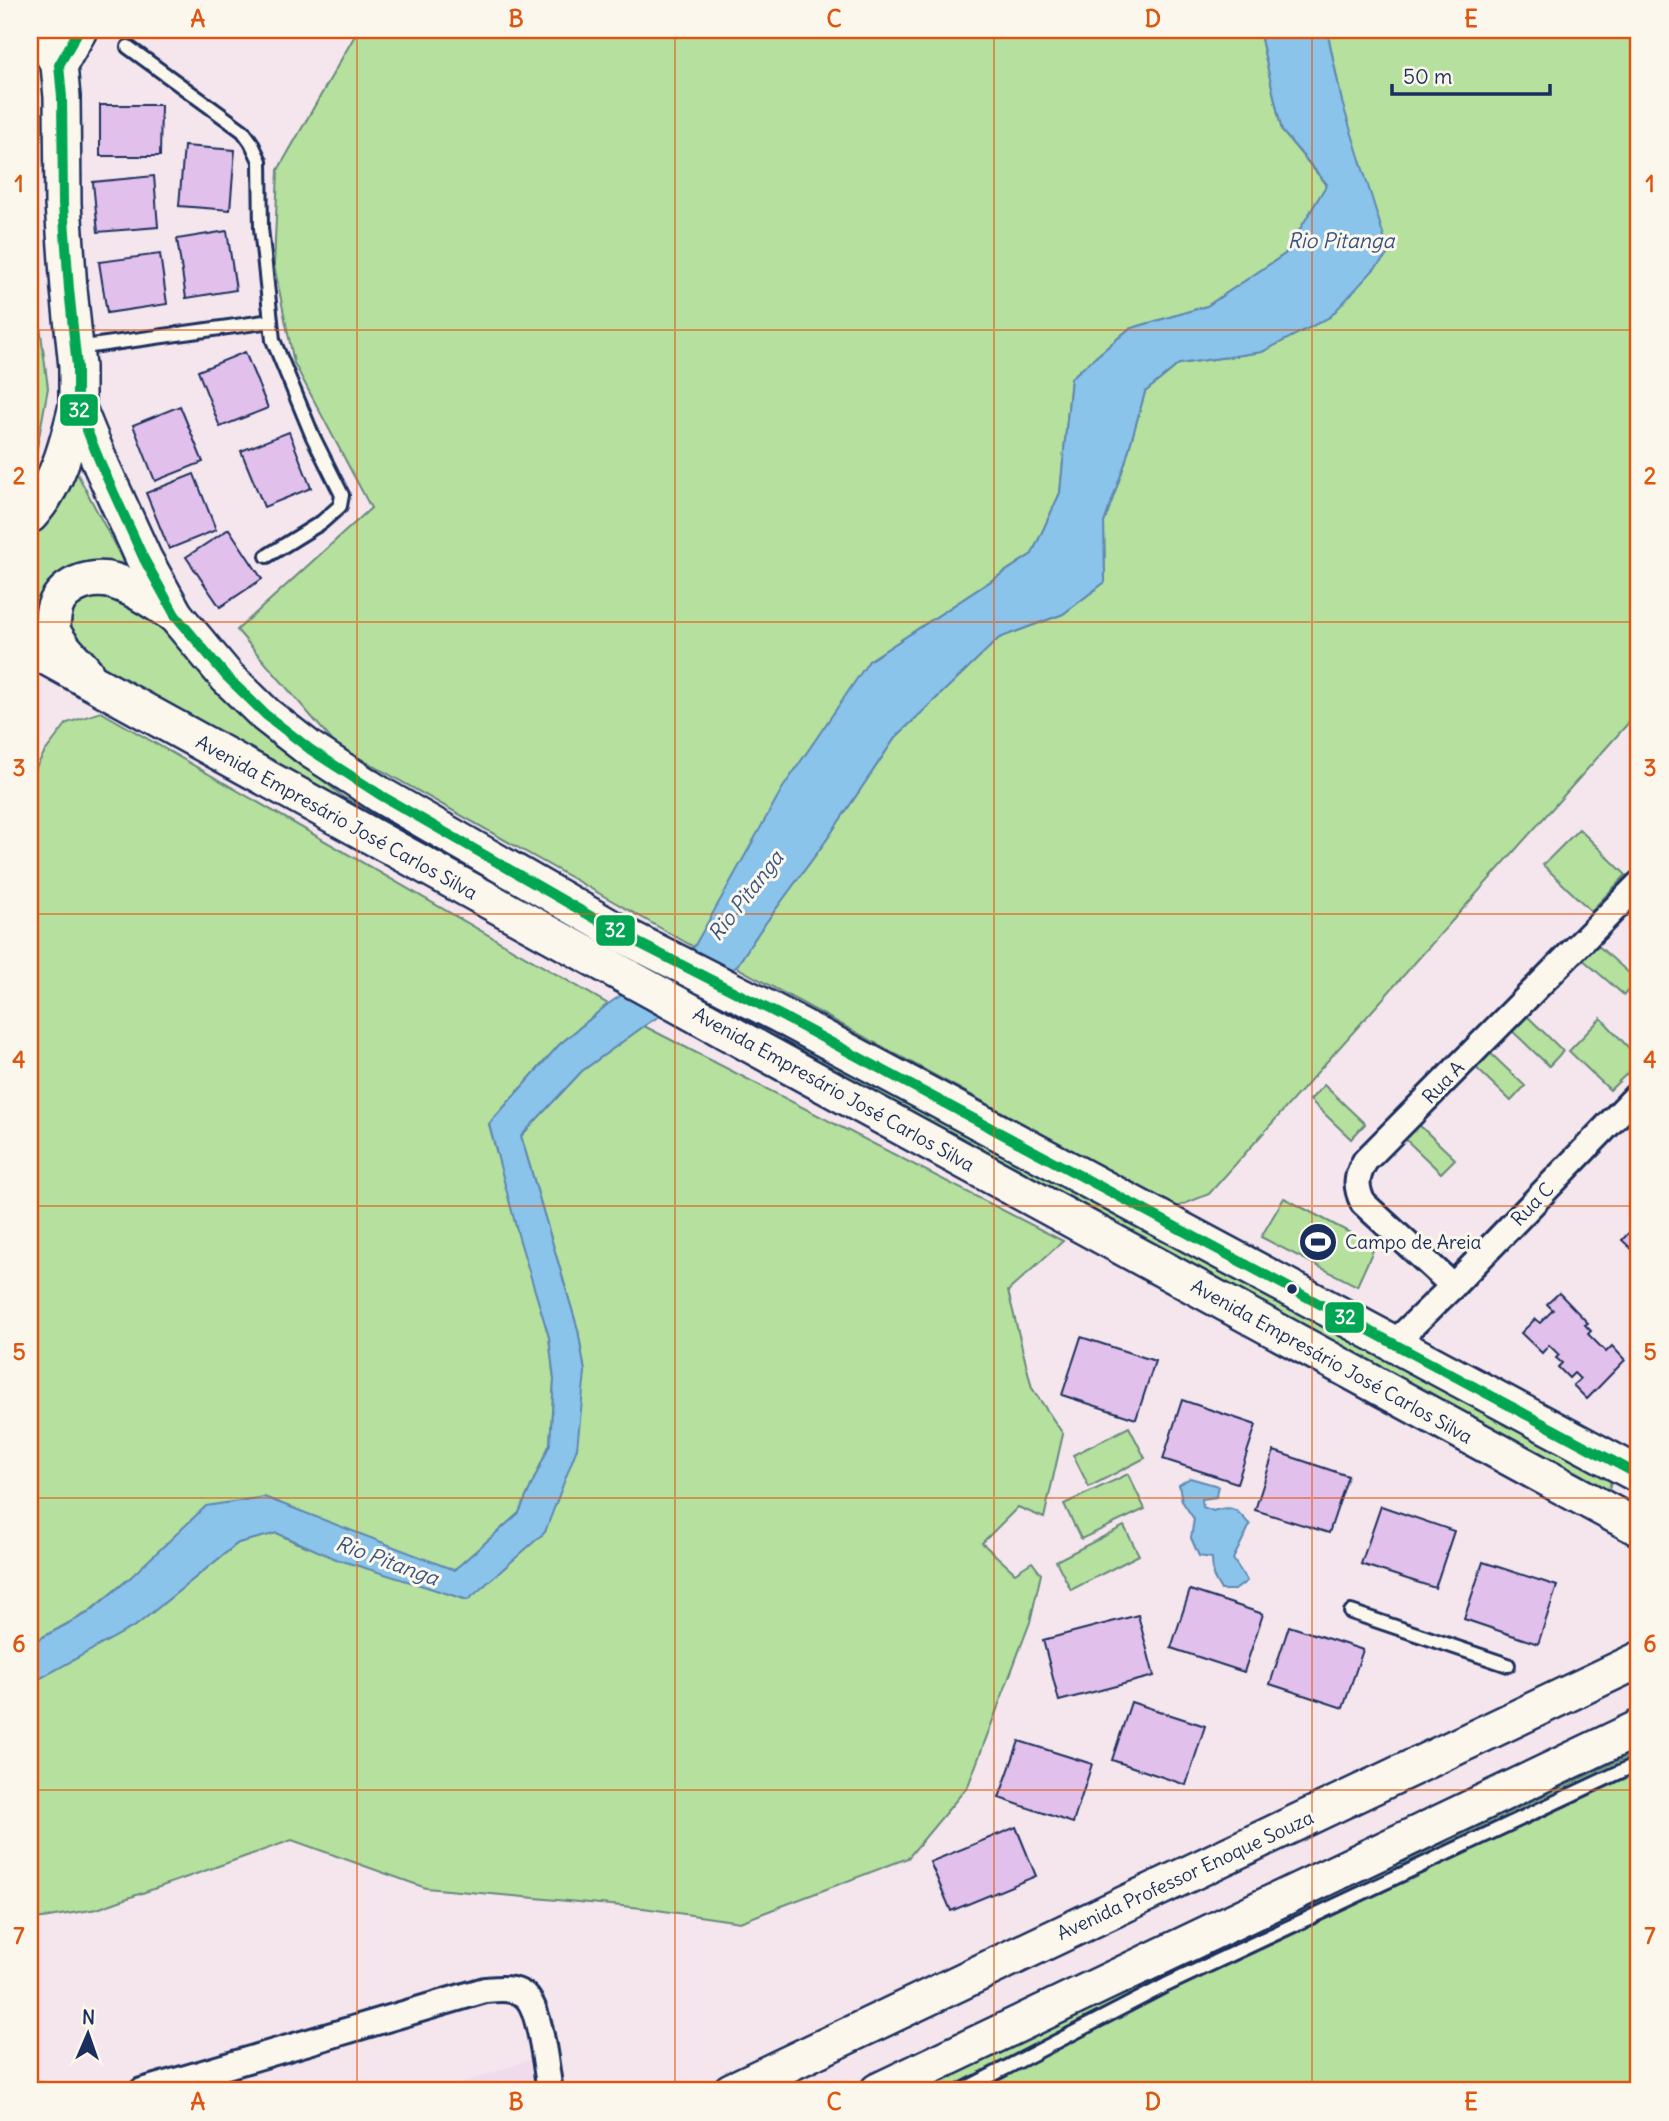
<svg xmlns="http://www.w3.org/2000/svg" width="1669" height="2121" font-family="Delius,sans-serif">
<rect width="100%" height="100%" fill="#f4e6ec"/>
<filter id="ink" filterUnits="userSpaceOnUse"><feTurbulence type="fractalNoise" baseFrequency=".0143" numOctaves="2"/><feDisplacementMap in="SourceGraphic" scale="14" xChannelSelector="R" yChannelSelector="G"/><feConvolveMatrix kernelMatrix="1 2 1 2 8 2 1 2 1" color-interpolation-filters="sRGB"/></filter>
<g filter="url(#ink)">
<path fill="#efdbec" d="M 529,2060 L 534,2091 L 444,2091 L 443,2090 Z"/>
<g fill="#b5e09d" stroke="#68887e" stroke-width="2">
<path d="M 358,30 L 1259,30 L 1282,131 L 1327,185 L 1285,254 L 1207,306 L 1129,329 L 1071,378 L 1060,493 L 1032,554 L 869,661 L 694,947 L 335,744 L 237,630 L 371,508 L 294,363 L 274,265 L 278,170 Z"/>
<path d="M 1327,30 L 1639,30 L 1639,711 L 1209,1194 L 1177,1207 L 736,967 L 759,932 L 825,842 L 895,738 L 999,638 L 1063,614 L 1105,582 L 1104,523 L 1125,463 L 1145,392 L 1179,364 L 1262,352 L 1329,317 L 1342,102 Z"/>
<path d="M 30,183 L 32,263 L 48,388 L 36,453 L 30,461 Z"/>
<path d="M 65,450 L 147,607 L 255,723 L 343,797 L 633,957 L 1612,1475 L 1609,1490 L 1593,1485 L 30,633 L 30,522 Z"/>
<path d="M 101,712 L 608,1004 L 559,1045 L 489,1124 L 549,1337 L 554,1380 L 550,1444 L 519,1513 L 454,1571 L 264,1497 L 131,1577 L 87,1613 L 30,1644 L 30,778 L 44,753 L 67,723 Z"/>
<path d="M 1579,829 L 1626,875 L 1591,911 L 1543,865 Z"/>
<path d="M 1595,943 L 1637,980 L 1624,995 L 1581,958 Z"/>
<path d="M 1523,1012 L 1563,1051 L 1549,1066 L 1508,1027 Z"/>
<path d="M 1601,1018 L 1639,1059 L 1639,1062 L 1610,1090 L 1569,1051 Z"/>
<path d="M 644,1026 L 1063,1241 L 1008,1291 L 1032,1388 L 1063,1434 L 1044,1518 L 1018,1507 L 982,1543 L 1015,1573 L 1032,1562 L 1041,1574 L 1030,1622 L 968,1786 L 908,1858 L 740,1922 L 643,1908 L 426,1888 L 292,1840 L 97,1909 L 30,1920 L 30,1684 L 138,1624 L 238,1543 L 276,1533 L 297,1543 L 467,1600 L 545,1532 L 585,1372 L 578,1330 L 521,1136 L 582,1071 Z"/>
<path d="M 1484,1047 L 1525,1086 L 1511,1101 L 1470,1062 Z"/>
<path d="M 1324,1085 L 1365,1124 L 1351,1139 L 1310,1100 Z"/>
<path d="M 1414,1120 L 1455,1159 L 1441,1173 L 1400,1134 Z"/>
<path d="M 1284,1198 L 1375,1246 L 1357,1286 L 1261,1237 Z"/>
<path d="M 1129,1427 L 1145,1458 L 1089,1487 L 1073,1455 Z"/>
<path d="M 1128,1474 L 1145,1509 L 1081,1539 L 1064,1504 Z"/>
<path d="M 1124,1526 L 1139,1555 L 1071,1590 L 1056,1561 Z"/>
<path d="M 1639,1751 L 1639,2091 L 918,2091 Z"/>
</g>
<g fill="#8bc4ea" stroke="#5e88b2" stroke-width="2">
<path d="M 1259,30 L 1327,30 L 1342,102 L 1389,253 L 1330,317 L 1262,352 L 1179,364 L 1145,392 L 1125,463 L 1104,523 L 1105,582 L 1063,614 L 999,638 L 895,738 L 825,842 L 759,932 L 736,967 L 644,1026 L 582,1071 L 521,1136 L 578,1330 L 585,1372 L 577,1448 L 545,1532 L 468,1600 L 336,1559 L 277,1533 L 238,1543 L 138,1624 L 30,1684 L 30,1644 L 88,1613 L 131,1577 L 206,1506 L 264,1497 L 454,1570 L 519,1513 L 550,1444 L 554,1380 L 549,1337 L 519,1238 L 489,1124 L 559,1045 L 608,1004 L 694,947 L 782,789 L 869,661 L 1032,554 L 1060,493 L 1071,378 L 1129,329 L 1207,306 L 1285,254 L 1327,184 L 1282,131 Z"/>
<path d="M 1190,1478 L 1218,1486 L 1216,1497 L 1202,1499 L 1203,1507 L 1213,1511 C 1233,1504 1237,1510 1250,1525 L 1233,1559 L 1247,1581 L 1235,1590 L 1221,1590 L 1213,1576 L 1212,1558 L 1199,1556 L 1191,1538 L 1194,1519 L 1182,1501 L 1179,1485 Z"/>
</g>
<g fill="#e2c0ec" stroke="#1b2f5e" stroke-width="2">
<path d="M 100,105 L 161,105 L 160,156 L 100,156 Z"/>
<path d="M 184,146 L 235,150 L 230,210 L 179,206 Z"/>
<path d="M 154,176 L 158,227 L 98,232 L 93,182 Z"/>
<path d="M 227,231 L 236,290 L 186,298 L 177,239 Z"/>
<path d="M 160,254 L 167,304 L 107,313 L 99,262 Z"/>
<path d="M 245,352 L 268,408 L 220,427 L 198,371 Z"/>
<path d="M 180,406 L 203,462 L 155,481 L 133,425 Z"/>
<path d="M 289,432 L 311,488 L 264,507 L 241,451 Z"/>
<path d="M 194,474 L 216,530 L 169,549 L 146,493 Z"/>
<path d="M 229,529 L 262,579 L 220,607 L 186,557 Z"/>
<path d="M 1636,1225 L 1639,1228 L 1639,1256 L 1622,1240 Z"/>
<path d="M 1559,1293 L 1588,1323 L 1585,1325 L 1591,1331 L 1588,1334 L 1606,1352 L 1612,1346 L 1625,1360 L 1587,1399 L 1573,1385 L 1580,1379 L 1574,1373 L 1569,1378 L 1558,1367 L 1562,1363 L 1556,1358 L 1559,1355 L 1549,1345 L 1542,1353 L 1521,1333 L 1535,1319 L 1540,1323 L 1553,1310 L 1547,1304 Z"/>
<path d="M 1081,1337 L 1155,1361 L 1136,1419 L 1062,1395 Z"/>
<path d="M 1182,1400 L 1256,1425 L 1237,1483 L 1163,1459 Z"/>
<path d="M 1274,1451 L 1348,1476 L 1329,1533 L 1255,1510 Z"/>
<path d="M 1381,1506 L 1454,1531 L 1435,1588 L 1361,1564 Z"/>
<path d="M 1483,1562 L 1557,1586 L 1538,1644 L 1464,1619 Z"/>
<path d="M 1190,1590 L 1263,1614 L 1244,1672 L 1171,1648 Z"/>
<path d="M 1138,1615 L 1154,1676 L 1059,1701 L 1043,1640 Z"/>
<path d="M 1289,1626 L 1363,1650 L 1343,1708 L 1270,1684 Z"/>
<path d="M 1131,1702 L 1205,1726 L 1186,1785 L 1112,1760 Z"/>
<path d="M 1019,1741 L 1092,1764 L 1073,1823 L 999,1798 Z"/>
<path d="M 1016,1827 L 1036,1876 L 951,1911 L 930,1862 Z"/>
</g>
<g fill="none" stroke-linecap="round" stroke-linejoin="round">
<defs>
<g id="lane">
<path d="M 128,47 L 243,131 L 251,142 L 260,161 L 261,228 L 273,340 L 313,437 L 342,495 L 340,506 L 322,522 L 267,556"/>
<path d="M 77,348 L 271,321"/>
<path d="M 1351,1612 L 1508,1665"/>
<path d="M 961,2091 L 1166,1985 L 1639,1763"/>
</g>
<g id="street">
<path d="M 1453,1286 L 1363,1203 C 1355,1186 1356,1177 1365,1161 L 1639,884"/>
<path d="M 1393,1344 L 1453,1286 L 1639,1093"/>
<path d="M 142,2091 L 485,1990 C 498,1989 513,1987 524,1995 C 541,2007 546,2070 550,2091"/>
</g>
<g id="secondary">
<path d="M 39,30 L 59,65"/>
<path d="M 79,30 L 59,65 L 62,97 L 63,204 L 69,289 L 77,367 L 77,406 L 102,467 L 144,559 L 175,615 L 227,677 L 266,715 L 311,750 L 382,796 L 627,937 L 778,1014 L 1639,1475"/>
<path d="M 30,515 C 58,484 67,446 77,406"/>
<path d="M 30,648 L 762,1051 L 1639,1528"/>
<path d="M 85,672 C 74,659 57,645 52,629 C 52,627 52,619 53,618 C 54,589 86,574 113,581 C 134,587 156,603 175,615"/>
<path d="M 731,2091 L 1639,1660"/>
<path d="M 878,2091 L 1639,1728"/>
</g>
</defs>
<use href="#lane" stroke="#1b2f5e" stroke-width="18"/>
<use href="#street" stroke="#1b2f5e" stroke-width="30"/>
<use href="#secondary" stroke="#1b2f5e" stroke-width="40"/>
<use href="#lane" stroke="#fbf7ec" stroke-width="12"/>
<use href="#street" stroke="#fbf7ec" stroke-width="24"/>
<use href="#secondary" stroke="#fbf7ec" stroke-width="35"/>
<defs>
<path id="bus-1" d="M 79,30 L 59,65 L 62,97 L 63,204 L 69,289 L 77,367 L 77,406 L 102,467 L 144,559 L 175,615 L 227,677 L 266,715 L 311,750 L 382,796 L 627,937 L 778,1014 L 1639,1475"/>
</defs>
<use href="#bus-1" stroke="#fbf7ec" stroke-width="16"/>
<use href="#bus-1" stroke="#00a651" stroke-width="10"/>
</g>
</g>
<path fill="none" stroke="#de5710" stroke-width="2" stroke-opacity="0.55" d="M 357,30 L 357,2091M 675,30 L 675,2091M 994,30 L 994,2091M 1312,30 L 1312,2091M 30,330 L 1639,330M 30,622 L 1639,622M 30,914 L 1639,914M 30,1206 L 1639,1206M 30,1498 L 1639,1498M 30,1790 L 1639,1790"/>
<defs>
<symbol id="stadium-disc" viewBox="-11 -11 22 22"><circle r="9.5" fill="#1b2f5e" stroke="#fbf7ec"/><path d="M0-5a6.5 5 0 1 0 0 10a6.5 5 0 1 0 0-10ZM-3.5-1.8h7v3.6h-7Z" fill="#fff"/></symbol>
</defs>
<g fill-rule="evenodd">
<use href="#stadium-disc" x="1296" y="1220" width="44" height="44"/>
</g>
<circle fill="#1b2f5e" stroke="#fbf7ec" stroke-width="2.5" cx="1292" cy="1289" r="6"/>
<g text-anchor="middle" stroke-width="6" stroke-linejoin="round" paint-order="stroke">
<g font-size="19" fill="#1b2f5e" stroke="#fbf7ec">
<text transform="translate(337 817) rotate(29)" y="7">Avenida Empresário José Carlos Silva</text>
<text transform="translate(1443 1082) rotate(-46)" y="7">Rua A</text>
<text transform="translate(834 1089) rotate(29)" y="7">Avenida Empresário José Carlos Silva</text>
<text transform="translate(1532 1204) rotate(-46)" y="7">Rua C</text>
<text transform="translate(1332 1361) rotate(29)" y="7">Avenida Empresário José Carlos Silva</text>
<text transform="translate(1185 1875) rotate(-25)" y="7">Avenida Professor Enoque Souza</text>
</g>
<g font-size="19" fill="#1b2f5e" stroke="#fbf7ec" text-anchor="start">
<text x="1345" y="1249">Campo de Areia</text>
</g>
<g font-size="21" font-style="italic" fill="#375481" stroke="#fbf7ec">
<text x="1341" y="248">Rio Pitanga</text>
<text transform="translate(746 896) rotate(-52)" y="7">Rio Pitanga</text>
<text transform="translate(387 1561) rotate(20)" y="7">Rio Pitanga</text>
</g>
</g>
<g stroke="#fbf7ec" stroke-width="2.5">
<rect x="59" y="393" width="40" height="34" rx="7" fill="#00a651"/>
<rect x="595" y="914" width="41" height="33" rx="7" fill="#00a651"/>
<rect x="1324" y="1301" width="41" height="33" rx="7" fill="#00a651"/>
</g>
<g font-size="19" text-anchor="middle" font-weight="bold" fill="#fff">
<text x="79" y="417">32</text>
<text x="615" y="937">32</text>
<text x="1345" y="1324">32</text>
</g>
<rect width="1669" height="2121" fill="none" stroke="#fbf7ec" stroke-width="77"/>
<g transform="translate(88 2034) rotate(2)" stroke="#fbf7ec" stroke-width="5" paint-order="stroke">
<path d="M0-5L12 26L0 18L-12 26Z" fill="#1b2f5e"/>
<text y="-10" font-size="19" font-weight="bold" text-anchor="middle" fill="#1b2f5e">N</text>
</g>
<path d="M1392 84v10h158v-10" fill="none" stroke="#1b2f5e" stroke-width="3.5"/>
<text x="1403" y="84" font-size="21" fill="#1b2f5e" stroke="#fbf7ec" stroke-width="5" paint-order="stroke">50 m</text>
<rect x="38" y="38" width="1592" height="2044" fill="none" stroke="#de5710" stroke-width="2.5"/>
<g font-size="23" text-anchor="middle" font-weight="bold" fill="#de5710">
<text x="198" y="27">A</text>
<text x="516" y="27">B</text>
<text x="834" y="27">C</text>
<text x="1153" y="27">D</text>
<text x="1471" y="27">E</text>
<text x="19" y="192">1</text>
<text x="1650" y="192">1</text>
<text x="19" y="484">2</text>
<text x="1650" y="484">2</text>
<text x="19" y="776">3</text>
<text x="1650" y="776">3</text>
<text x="19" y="1068">4</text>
<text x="1650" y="1068">4</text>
<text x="19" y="1360">5</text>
<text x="1650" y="1360">5</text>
<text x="19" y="1652">6</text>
<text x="1650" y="1652">6</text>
<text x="19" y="1944">7</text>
<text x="1650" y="1944">7</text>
<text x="198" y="2110">A</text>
<text x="516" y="2110">B</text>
<text x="834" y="2110">C</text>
<text x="1153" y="2110">D</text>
<text x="1471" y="2110">E</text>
</g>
</svg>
